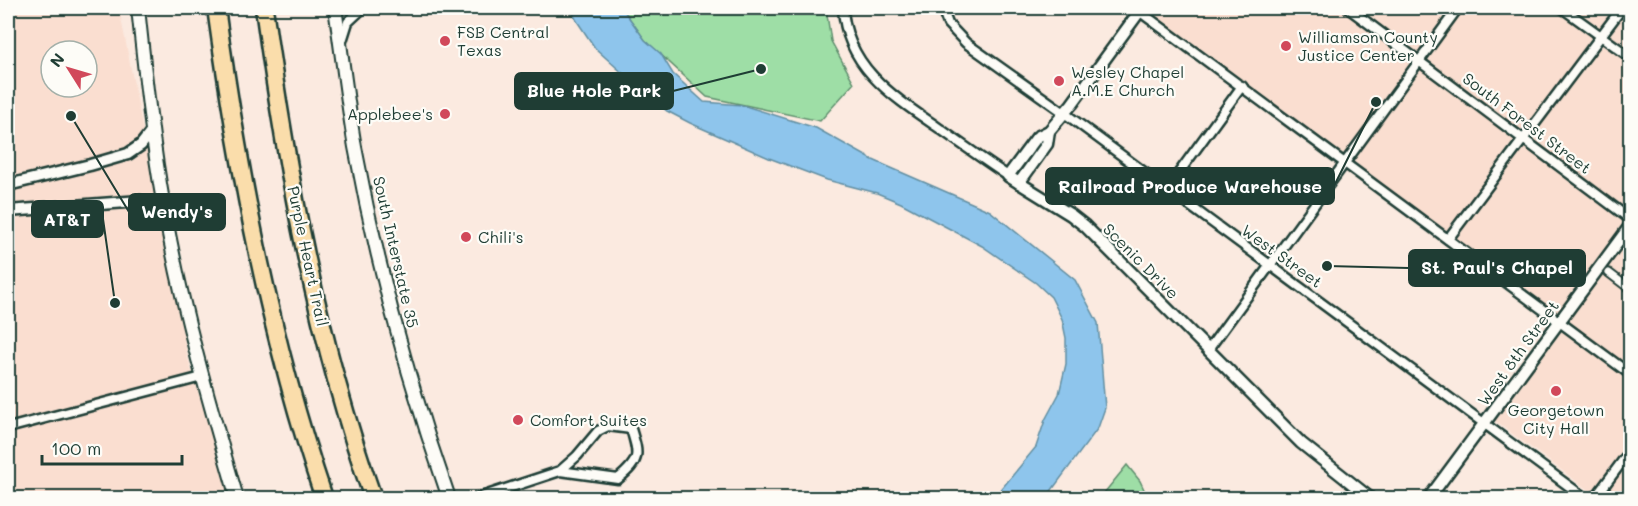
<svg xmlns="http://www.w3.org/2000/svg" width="1638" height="506" font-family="Mali,sans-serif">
<rect width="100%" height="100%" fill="#fbeae0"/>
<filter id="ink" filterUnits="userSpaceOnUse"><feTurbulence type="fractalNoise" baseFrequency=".0167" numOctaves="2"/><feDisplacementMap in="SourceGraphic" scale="12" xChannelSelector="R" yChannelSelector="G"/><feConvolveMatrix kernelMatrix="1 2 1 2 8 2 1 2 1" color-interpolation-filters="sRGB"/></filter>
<g filter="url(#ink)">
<g fill="#faded0" fill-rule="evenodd">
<path d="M 8,8 L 119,8 L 188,359 L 231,498 L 8,498 ZM 51,51 L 87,51 L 87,87 L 51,87 Z"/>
<path d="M 1144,8 L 1630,8 L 1630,498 L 1599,498 L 1495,421 L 1569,321 Z"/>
</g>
<g fill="#9edea6" stroke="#5e8e6d" stroke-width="1.5">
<path d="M 622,8 L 826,8 L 831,41 L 854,83 L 820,121 L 707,97 L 645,40 Z"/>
<path d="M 1127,465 L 1140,481 L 1148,498 L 1100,498 Z"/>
</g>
<path fill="#8ec5ec" stroke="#628fa2" stroke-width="1.5" d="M 570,8 L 622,8 L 645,40 L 661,54 L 673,74 L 704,102 L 742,105 L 816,128 L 873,160 L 990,211 L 1075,280 L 1098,323 L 1105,408 L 1098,428 L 1046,498 L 994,498 L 1036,447 L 1045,420 L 1059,394 L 1066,364 L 1066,338 L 1062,319 L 1051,297 L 1036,283 L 982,246 L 901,203 L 877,193 L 827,180 L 769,158 L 690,123 L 667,111 L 649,97 L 595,48 L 577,21 Z"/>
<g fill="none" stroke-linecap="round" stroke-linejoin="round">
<defs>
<path id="pedestrian" d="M 1609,273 L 1630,289"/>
<g id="minor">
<path d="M 843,8 C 846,66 892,96 936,126 C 960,143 984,160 1008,176"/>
<path d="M 942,8 L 948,24 L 966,43 L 1063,112 L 1585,498"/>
<path d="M 1135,8 L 1630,374"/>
<path d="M 1348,8 L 1630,219"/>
<path d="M 1562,8 L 1630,57"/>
<path d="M 342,41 L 348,22 L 363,8"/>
<path d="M 1167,189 L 1242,86"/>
<path d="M 1448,239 L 1622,8"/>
<path d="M 1208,350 L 1458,8"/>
<path d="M 8,428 L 202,377"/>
<path d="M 478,498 L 560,471 L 577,456 L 598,431 L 608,426 L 631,429 C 639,455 641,460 618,479 L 560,471"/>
<path d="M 1595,498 L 1630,451"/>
</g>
<g id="tertiary">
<path d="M 1142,8 L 1072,104 L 1049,131 L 1037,137 L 1008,176 L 1071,215 L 1085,226 L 1301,443 L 1370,498"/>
<path d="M 1019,183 L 1047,144 L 1049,131"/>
<path d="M 8,185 L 90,165 L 128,154 L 141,145 L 152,131"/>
<path d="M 8,211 L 140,201 L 160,205 L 164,208"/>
<path d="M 1429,498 L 1630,226"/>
</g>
<g id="secondary">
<path d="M 138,8 C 145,74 152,141 164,207 C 181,305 209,402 237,498"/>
<path d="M 335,8 C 342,54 347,101 355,147 C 377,266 409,384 449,498"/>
</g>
<g id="motorway">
<path d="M 216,8 C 239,174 270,339 324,498"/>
<path d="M 264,8 C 287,173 317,340 373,498"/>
</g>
</defs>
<use href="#pedestrian" stroke="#1f3d34" stroke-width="11"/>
<use href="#minor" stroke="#1f3d34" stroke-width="13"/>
<use href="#tertiary" stroke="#1f3d34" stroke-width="15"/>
<use href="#secondary" stroke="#1f3d34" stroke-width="16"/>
<use href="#motorway" stroke="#1f3d34" stroke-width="21"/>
<use href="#pedestrian" stroke="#fdfcf7" stroke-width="7"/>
<use href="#minor" stroke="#fdfcf7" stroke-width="8"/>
<use href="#tertiary" stroke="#fdfcf7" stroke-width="10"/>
<use href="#secondary" stroke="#fdfcf7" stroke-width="12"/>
<use href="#motorway" stroke="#faddab" stroke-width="16"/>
</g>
</g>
<g fill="#d1495b" stroke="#fdfcf7" stroke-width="2">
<circle cx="445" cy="41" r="6"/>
<circle cx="1286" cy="46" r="6"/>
<circle cx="1059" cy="81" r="6"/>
<circle cx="445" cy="114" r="6"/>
<circle cx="466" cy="237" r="6"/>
<circle cx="1556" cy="391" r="6"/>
<circle cx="518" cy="420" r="6"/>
</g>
<g text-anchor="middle" stroke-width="4.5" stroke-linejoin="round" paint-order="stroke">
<g font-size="16" fill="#1f3d34" stroke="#fdfcf7" text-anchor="start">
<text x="457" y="38">FSB Central<tspan x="457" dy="18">Texas</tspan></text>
<text x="1298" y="43">Williamson County<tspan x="1298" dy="18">Justice Center</tspan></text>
<text x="1071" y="78">Wesley Chapel<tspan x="1071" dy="18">A.M.E Church</tspan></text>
<text x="433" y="120" text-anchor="end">Applebee's</text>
<text x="478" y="243">Chili's</text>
<text x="1556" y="416" text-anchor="middle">Georgetown<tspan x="1556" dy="18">City Hall</tspan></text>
<text x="530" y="426">Comfort Suites</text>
</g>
<g font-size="16" fill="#1f3d34" stroke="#fdfcf7">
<text transform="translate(1527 123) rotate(37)" y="6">South Forest Street</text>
<text transform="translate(396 252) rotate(77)" y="6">South Interstate 35</text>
<text transform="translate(308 256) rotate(78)" y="6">Purple Heart Trail</text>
<text transform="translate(1282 256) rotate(36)" y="6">West Street</text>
<text transform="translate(1141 261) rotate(45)" y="6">Scenic Drive</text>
<text transform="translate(1518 353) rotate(-54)" y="6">West 8th Street</text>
</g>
</g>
<path fill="none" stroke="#1f3d34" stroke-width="2" d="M761 69L673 91M1376 102L1334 186M71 116L129 212M115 303L103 219M1327 266L1409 268"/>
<g fill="#1f3d34" stroke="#fdfcf7" stroke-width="2">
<circle cx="761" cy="69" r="6"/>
<circle cx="1376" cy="102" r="6"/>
<circle cx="71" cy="116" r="6"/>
<circle cx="115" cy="303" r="6"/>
<circle cx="1327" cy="266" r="6"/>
</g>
<g fill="#1f3d34" stroke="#1f3d34" stroke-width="2">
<rect x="515" y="73" width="158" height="36" rx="6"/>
<rect x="1046" y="168" width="288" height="36" rx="6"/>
<rect x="129" y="194" width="96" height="36" rx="6"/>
<rect x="32" y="201" width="71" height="36" rx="6"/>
<rect x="1409" y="250" width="176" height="36" rx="6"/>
</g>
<g font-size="18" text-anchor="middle" font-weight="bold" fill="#fff">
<text x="594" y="97">Blue Hole Park</text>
<text x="1190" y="193">Railroad Produce Warehouse</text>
<text x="177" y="218">Wendy's</text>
<text x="67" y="226">AT&amp;T</text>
<text x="1497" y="274">St. Paul's Chapel</text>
</g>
<rect width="1638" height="506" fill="none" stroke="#fdfcf7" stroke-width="30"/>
<rect x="15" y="15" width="1608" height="476" fill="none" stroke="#1f3d34" stroke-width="2" filter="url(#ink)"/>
<g transform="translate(69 69) rotate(307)"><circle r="28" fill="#fdfcf7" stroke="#a4b0a9" stroke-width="1.5"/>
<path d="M0-4.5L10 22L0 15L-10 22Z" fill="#d1495b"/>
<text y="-9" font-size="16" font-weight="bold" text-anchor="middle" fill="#1f3d34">N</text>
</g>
<path d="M42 455v9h140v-9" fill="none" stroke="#1f3d34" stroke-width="3"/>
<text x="51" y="455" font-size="18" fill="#1f3d34" stroke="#fdfcf7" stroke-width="4.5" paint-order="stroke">100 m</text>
</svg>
